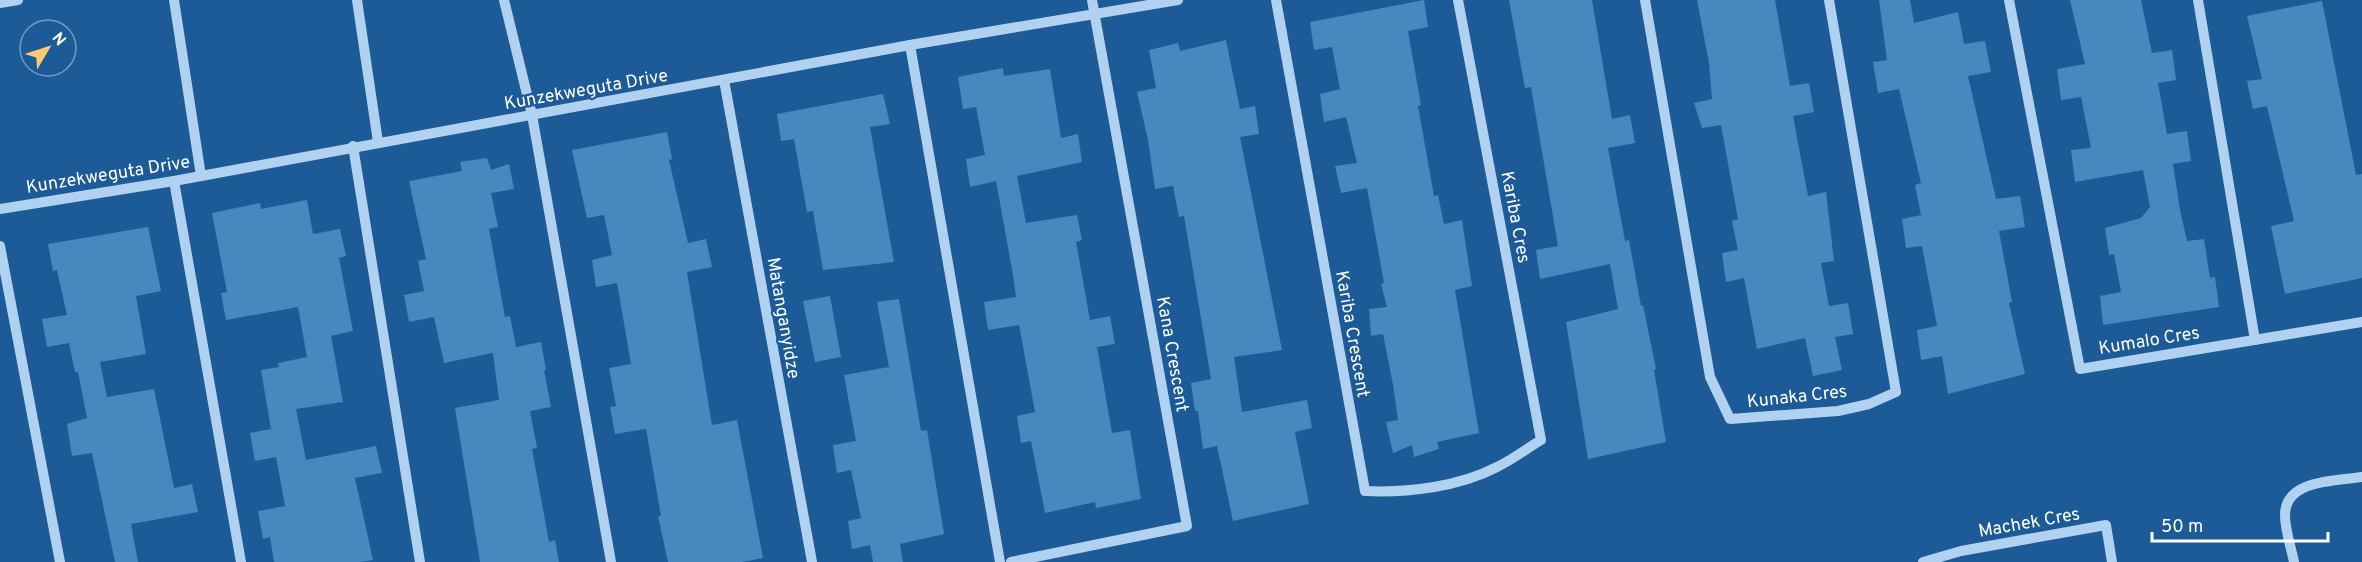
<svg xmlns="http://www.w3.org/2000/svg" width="2362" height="562" font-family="Overpass,sans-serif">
<rect width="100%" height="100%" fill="#1c5b97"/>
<g fill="#4987bf">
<path d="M 1424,0 L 1428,27 L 1408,31 L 1421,105 L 1418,106 L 1434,196 L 1438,195 L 1444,224 L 1462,220 L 1472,286 L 1455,290 L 1479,433 L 1437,442 L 1439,449 L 1414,457 L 1412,445 L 1393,453 L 1386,422 L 1398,420 L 1393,385 L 1383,334 L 1371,336 L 1369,309 L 1387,307 L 1381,284 L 1384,283 L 1367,188 L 1341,193 L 1335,166 L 1357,163 L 1346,117 L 1324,122 L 1320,94 L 1340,89 L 1332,47 L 1314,50 L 1310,22 Z"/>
<path d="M 1509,0 L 1592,0 L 1612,119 L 1630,115 L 1635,143 L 1608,148 L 1625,241 L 1629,240 L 1641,306 L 1643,305 L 1656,369 L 1654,370 L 1666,442 L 1588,459 L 1566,322 L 1618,309 L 1610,264 L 1540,279 L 1536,250 L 1558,246 L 1531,87 L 1525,88 Z"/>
<path d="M 1697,0 L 1775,0 L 1790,86 L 1809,83 L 1814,112 L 1793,116 L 1808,196 L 1826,192 L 1834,261 L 1821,263 L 1829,306 L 1848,303 L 1853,334 L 1835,337 L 1842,370 L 1813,376 L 1805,338 L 1757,349 L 1744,278 L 1726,282 L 1722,253 L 1738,250 L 1732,221 L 1738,219 L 1721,125 L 1702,128 L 1694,103 L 1712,99 L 1709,63 Z"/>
<path d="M 1879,0 L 1910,0 L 1914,23 L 1958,12 L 1964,44 L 1985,41 L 1991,72 L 1968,76 L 1996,199 L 2020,196 L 2025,227 L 1999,231 L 2012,302 L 2009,303 L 2025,374 L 1948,394 L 1942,356 L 1921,360 L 1917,330 L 1937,326 L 1922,246 L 1906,248 L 1902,219 L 1921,215 L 1915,185 L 1921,183 L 1899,89 L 1878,93 L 1873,62 L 1887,60 Z"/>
<path d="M 2070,0 L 2141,0 L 2152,53 L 2172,50 L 2176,80 L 2158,83 L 2167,134 L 2187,131 L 2191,161 L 2173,164 L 2180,210 L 2187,241 L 2204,239 L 2210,278 L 2215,277 L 2219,307 L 2103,325 L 2100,296 L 2121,292 L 2114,254 L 2109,255 L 2105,228 L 2141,218 L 2150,207 L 2143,170 L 2075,182 L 2071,150 L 2091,148 L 2081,97 L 2061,100 L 2057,69 L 2085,64 Z"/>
<path d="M 2322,1 L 2356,175 L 2362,174 L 2362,278 L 2285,294 L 2271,226 L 2294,221 L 2267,106 L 2253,109 L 2247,81 L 2262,79 L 2247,16 Z"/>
<path d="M 1226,40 L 1240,109 L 1255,106 L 1259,134 L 1240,137 L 1282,350 L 1234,357 L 1242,412 L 1307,400 L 1312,428 L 1295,432 L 1309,504 L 1233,521 L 1217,446 L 1203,449 L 1198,411 L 1195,411 L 1191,383 L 1211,379 L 1184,216 L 1179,217 L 1173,186 L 1155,189 L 1148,140 L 1137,92 L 1156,88 L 1149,50 L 1178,43 L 1180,51 Z"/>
<path d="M 1003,68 L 1004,76 L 1050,69 L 1061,138 L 1078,134 L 1082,162 L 1017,176 L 1026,223 L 1077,215 L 1082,240 L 1076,242 L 1090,320 L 1110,316 L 1115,344 L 1097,347 L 1112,433 L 1130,430 L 1141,499 L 1096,508 L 1095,502 L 1045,513 L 1031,441 L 1021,443 L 1017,416 L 1035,412 L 1019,325 L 988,330 L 984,302 L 1016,297 L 1013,275 L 996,181 L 970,187 L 966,159 L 985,155 L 976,107 L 963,109 L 958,77 Z"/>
<path d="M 883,94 L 890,124 L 870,127 L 894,262 L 823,270 L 813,211 L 807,212 L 794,139 L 781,141 L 777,114 Z"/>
<path d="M 667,132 L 672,159 L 669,160 L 688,243 L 706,239 L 712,267 L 687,272 L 712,425 L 737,420 L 763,558 L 742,562 L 668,562 L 658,516 L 661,516 L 646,429 L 615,434 L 610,407 L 616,406 L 609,368 L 631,364 L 617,283 L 596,287 L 592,260 L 612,255 L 604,215 L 587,218 L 572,150 Z"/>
<path d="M 487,158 L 491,170 L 509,164 L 514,189 L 491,193 L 498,227 L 489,229 L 505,317 L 510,316 L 516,347 L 541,342 L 546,370 L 544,370 L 551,407 L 530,411 L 537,448 L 532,449 L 549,542 L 555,540 L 559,562 L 480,562 L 455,408 L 499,400 L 493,353 L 444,363 L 434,317 L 409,322 L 404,295 L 424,291 L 418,261 L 426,259 L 409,181 L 462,171 L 460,162 Z"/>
<path d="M 307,200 L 313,234 L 340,229 L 346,256 L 339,258 L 353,331 L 331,336 L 343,402 L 296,409 L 306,460 L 376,446 L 382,473 L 355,478 L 373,560 L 360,562 L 274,562 L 270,537 L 263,539 L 258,511 L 285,506 L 276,457 L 255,461 L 250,433 L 271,429 L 261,370 L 279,367 L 278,363 L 307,357 L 298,307 L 226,320 L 221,293 L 227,292 L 212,213 L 260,203 L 261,209 Z"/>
<path d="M 148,227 L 161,291 L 136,296 L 146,354 L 100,362 L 107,397 L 154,389 L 174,488 L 192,484 L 198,512 L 131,524 L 138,562 L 115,562 L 92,453 L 72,456 L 67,424 L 87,418 L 78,372 L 75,372 L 69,343 L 47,347 L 42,319 L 67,315 L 57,270 L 53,271 L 48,244 Z"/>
<path d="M 830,296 L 841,357 L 815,362 L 803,301 Z"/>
<path d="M 899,299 L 921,431 L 927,430 L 944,534 L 900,544 L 903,562 L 873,562 L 870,545 L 852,549 L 848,521 L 861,518 L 851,470 L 837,473 L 833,445 L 856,441 L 844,375 L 889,367 L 877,302 Z"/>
</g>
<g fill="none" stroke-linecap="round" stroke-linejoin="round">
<g stroke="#b0d2f0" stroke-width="10">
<path d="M 174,0 L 201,176"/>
<path d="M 357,0 L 378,142"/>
<path d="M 504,0 L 532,115 L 611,562"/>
<path d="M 1276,0 L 1365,491 C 1407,493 1459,487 1497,467 C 1512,460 1526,449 1541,440 L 1458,0"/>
<path d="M 1645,0 L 1710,377 L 1730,419 L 1838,411 L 1869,404 L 1896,392 L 1829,0"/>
<path d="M 2009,0 L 2080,369 L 2362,322"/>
<path d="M 2198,0 L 2255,340"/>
<path d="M 0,3 L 18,0"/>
<path d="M 910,45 L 1000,562"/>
<path d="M 724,80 L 812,562"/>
<path d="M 353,146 L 420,562"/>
<path d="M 174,181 L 241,562"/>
<path d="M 0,209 L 174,181 L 910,45 L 1178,0"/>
<path d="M 0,246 L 60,562"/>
<path d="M 1011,562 L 1187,526 L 1092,0"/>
<path d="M 1923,562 L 1961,551 L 2106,525 L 2112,562"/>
<path d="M 2294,562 C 2291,547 2285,530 2285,515 C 2285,479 2337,481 2362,477"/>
</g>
</g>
<g text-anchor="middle" stroke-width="4.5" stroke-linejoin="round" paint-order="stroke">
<g font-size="18" fill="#fff" stroke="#1c5b97">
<text transform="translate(586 89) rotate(-10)" y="6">Kunzekweguta Drive</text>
<text transform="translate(108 174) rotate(-9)" y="6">Kunzekweguta Drive</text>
<text transform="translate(1516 217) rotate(79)" y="6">Kariba Cres</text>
<text transform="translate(784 318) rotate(80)" y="6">Matanganyidze</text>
<text transform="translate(1353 334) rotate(80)" y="6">Kariba Crescent</text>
<text transform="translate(2149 340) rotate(-9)" y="6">Kumalo Cres</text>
<text transform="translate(1173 354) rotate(80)" y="6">Kana Crescent</text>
<text transform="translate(1797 396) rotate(-6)" y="6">Kunaka Cres</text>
<text transform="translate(2029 522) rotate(-10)" y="6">Machek Cres</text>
</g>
</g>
<g transform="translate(48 48) rotate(51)"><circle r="28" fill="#1c5b97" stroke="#779dc1" stroke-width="1.5"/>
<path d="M0-4.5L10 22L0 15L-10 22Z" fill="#ffca6f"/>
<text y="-9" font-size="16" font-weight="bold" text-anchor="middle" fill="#ffffff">N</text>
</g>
<path d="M2152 532v9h176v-9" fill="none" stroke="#ffffff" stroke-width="3"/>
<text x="2161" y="532" font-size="18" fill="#ffffff" stroke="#1c5b97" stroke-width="4.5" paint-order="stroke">50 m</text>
</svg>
